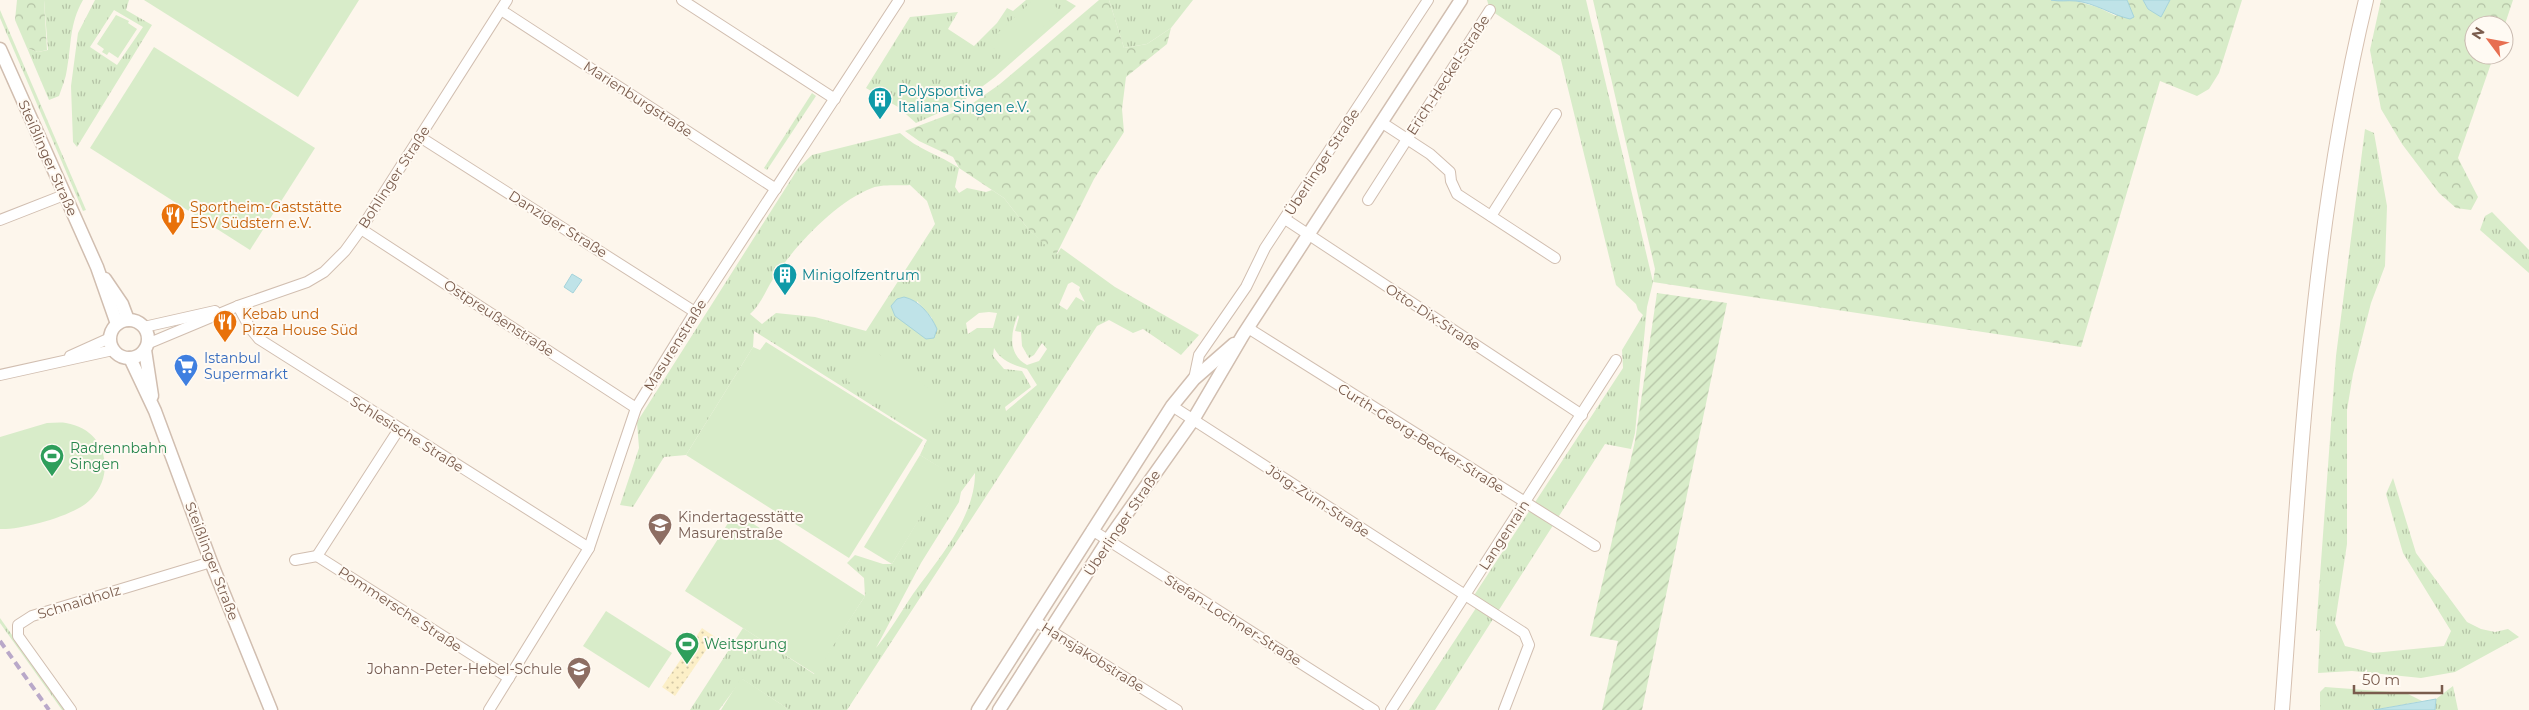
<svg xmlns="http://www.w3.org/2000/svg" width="2529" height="710" font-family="Montserrat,sans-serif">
<defs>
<pattern id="grass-tufts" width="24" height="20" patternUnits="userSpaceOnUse" patternTransform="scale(1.25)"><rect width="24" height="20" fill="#d8ecc9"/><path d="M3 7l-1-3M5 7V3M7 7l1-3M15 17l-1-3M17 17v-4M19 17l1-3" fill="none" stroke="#b4c2a5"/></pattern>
<pattern id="forest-crowns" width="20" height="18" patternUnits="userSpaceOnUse" patternTransform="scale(1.25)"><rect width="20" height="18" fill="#d8ecc9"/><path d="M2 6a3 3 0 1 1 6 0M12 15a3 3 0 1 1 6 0" fill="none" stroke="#b4c2a5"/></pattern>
<pattern id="sand-dots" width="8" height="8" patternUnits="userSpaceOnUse" patternTransform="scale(1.25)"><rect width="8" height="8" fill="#fcefc7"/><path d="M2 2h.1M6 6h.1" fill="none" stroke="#d1c5a4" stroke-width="1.8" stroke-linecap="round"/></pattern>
<pattern id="garden-furrows" width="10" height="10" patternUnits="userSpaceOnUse" patternTransform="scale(1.25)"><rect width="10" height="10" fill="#d8ecc9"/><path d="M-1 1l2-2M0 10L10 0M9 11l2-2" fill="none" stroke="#b4c2a5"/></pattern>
</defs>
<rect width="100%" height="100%" fill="#fdf6ec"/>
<g fill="url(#grass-tufts)" fill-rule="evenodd">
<path d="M 44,0 L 83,0 C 69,25 72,42 67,69 C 66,78 62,87 59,96 L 49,100 L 27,48 L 38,52 L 48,50 Z"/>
<path d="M 95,0 L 129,0 L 126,10 L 152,25 L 77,147 L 73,142 L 71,86 L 78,33 ZM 114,10 L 143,27 L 117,65 L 90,47 Z"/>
<path d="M 1026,0 L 1066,0 L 1076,6 L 995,77 L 959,104 L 916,123 L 898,107 L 866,88 L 910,17 L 958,12 L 948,29 L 974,46 L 997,23 L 1007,8 L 1013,11 Z"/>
<path d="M 1109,0 L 1193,0 L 1171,28 L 1147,44 L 1124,48 Z"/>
<path d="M 1487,0 L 1586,0 L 1653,282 L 1647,307 L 1635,433 L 1631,449 L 1605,444 L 1435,710 L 1409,710 L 1478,605 L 1471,600 L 1623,368 L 1622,350 L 1643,315 L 1638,310 L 1636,304 L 1616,285 L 1560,56 L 1490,10 Z"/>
<path d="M 0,10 L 86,210 L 83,211 L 0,18 Z"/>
<path d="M 812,93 L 816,96 L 767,170 L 764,168 Z"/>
<path d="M 2365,129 L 2374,133 L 2387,206 L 2385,266 L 2371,303 L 2353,374 L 2347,410 L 2347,544 L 2335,623 L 2345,646 L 2373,653 L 2444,646 L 2451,631 L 2403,553 L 2386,494 L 2393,478 L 2416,553 L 2467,622 L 2481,629 L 2495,632 L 2508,629 L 2519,637 L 2455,672 L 2421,678 L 2352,671 L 2318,673 L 2320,630 L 2316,631 L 2336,356 Z"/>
<path d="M 900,133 C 917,149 940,155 959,168 L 955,187 L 959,193 L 967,188 L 986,192 L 992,190 L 1004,198 L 1029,230 L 1057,254 L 1061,248 L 1115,287 L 1199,335 L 1181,355 L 1143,329 L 1133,333 L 1109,320 L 1097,326 L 847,710 L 786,710 L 787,708 L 742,679 L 719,710 L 690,710 L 743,628 L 814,674 L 865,596 L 864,578 L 847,563 L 855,555 L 883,564 L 892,564 L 947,472 L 920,455 L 927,440 L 754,331 L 753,347 L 686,455 L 664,457 L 633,507 L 620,505 L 639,448 L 637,422 L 799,167 L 812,155 ZM 910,185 L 927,201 L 935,224 L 866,331 L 815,317 L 776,313 L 762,324 L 750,314 C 761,304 765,292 773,279 C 794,247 835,202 872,188 C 882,184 899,186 910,185 ZM 1072,282 L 1080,287 L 1079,290 L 1085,302 L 1076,297 L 1067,310 L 1059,305 L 1068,284 ZM 917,301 L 932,318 L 926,339 L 915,330 ZM 989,312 L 997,313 L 993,328 L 977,328 L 968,334 L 966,323 L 979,313 ZM 1018,315 L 1019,317 L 1015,331 L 1021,332 L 1022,346 L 1029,358 L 1034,355 L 1042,343 L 1047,349 L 1039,361 L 1027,365 C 1008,355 1010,333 1018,315 ZM 994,348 C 1001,361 1013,365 1027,369 L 1037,385 L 1006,411 L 1005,407 L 1031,387 L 1022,371 L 1004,369 L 993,356 ZM 975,473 C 975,518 938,559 913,594 C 901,612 890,631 876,648 L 921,563 L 959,502 L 961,492 Z"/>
<path d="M 2492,212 L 2529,250 L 2529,273 L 2480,230 L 2485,216 Z"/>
<path d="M 0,618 L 65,710 L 62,710 L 0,623 Z"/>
<path d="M 2453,686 L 2458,710 L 2435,710 L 2436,699 Z"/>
<path d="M 2325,687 L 2406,693 L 2422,701 L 2374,710 L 2320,710 L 2320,692 Z"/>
</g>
<g fill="url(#forest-crowns)">
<path d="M 17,0 L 44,0 L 47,50 L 38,52 L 27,48 L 15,20 Z"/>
<path d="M 1099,0 L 1109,0 L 1124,48 L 1147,44 L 1171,28 L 1167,44 L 1126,77 L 1122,109 L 1124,132 L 1094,179 L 1056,255 L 1029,230 L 1004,198 L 959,168 L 953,157 L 919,141 L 905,131 L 966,108 L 1000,84 Z"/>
<path d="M 1593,0 L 2051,0 L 2076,1 L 2097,7 L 2116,16 L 2128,2 L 2127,0 L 2143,0 L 2148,9 L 2161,16 L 2170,0 L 2242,0 L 2219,73 L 2209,89 L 2197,96 L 2160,81 L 2081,347 L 1653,282 L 1655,269 Z"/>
<path d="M 2381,0 L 2513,0 L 2504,27 L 2504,25 L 2474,25 L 2474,55 L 2494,55 L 2458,158 L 2478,197 L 2471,210 L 2456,208 L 2439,193 L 2402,144 L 2381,109 L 2370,50 Z"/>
</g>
<path fill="url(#sand-dots)" d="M 702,628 L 715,637 L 675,696 L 662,687 Z"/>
<path fill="url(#garden-furrows)" d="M 1657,293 L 1727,303 L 1642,710 L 1602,710 L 1618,641 L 1590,636 L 1635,441 Z"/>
<g fill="#d8ecc9">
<path d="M 144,0 L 359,0 L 298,97 Z"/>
<path d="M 1033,0 L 1049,0 L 1060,11 L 1006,61 L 988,42 Z"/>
<path d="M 116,15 L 129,21 L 128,23 L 137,29 L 118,58 L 109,52 L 107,55 L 102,52 L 104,49 L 97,44 Z"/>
<path d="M 154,47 L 315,148 L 250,250 L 90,148 Z"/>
<path d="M 951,92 L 956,103 L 914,118 L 910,106 Z"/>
<path d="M 766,342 L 923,440 L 849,558 L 686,455 L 753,347 L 760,350 Z"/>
<path d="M 868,347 L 947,400 L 925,433 L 846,380 Z"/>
<path d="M 47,423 C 53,423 60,422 66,423 C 104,429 117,470 92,498 C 78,515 22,530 0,529 L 0,437 Z"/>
<path d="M 920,455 L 948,472 L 892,564 L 864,547 Z"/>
<path d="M 735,512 L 865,596 L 815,674 L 685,591 Z"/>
<path d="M 606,611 L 672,653 L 649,688 L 583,646 Z"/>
<path d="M 741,678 L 787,708 L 786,710 L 721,710 Z"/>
</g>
<g fill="#bfe3e8" stroke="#a5d3da">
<path d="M 2051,0 L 2127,0 L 2134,17 L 2130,19 C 2112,15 2095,3 2076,1 C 2067,0 2060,2 2051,0 Z"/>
<path d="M 2143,0 L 2170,0 L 2161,17 L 2148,9 Z"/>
<path d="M 572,274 L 582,280 L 573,293 L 564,287 Z"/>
<path d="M 904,297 C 919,300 931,315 937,329 L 934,338 L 926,339 L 895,316 L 891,306 L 897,299 Z"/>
<path d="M 2436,699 L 2435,710 L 2374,710 Z"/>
</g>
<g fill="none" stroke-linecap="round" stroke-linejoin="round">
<defs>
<g id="minor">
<path d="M 682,0 L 835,99"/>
<path d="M 501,10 L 776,189"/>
<path d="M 1381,122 L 1430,154 L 1450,172 L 1451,181 L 1457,194 L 1555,258"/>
<path d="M 420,137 L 695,312"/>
<path d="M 1368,200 L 1490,10"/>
<path d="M 1491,216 L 1556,114"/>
<path d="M 1285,219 L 1582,415"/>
<path d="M 0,220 L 64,195"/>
<path d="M 361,229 L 636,408"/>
<path d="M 238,306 L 250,328 L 259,339 L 589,548"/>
<path d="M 144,327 L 215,311"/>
<path d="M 1248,328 L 1595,546"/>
<path d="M 147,344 L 238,306 L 307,282 L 324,272 L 345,251 L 361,229 L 507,0"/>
<path d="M 70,356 L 110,338"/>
<path d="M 0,375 L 113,350"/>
<path d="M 1194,379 L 1199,355 L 1246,287 L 1265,248 L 1428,0"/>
<path d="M 1172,406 L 1524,633 L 1529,645 L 1504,710"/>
<path d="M 399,429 L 317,556 L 509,678"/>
<path d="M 1092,530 L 1374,710"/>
<path d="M 295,560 L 317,556"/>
<path d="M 1035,621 L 1177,710"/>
<path d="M 71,710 L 18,636 L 18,625 L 32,616 L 211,562"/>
<path d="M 489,710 L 589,548 L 636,408 L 695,312 L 899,0"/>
<path d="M 1391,710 L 1616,360"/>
</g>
<g id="tertiary">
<path d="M 0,49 L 97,267 L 117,324"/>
<path d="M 105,279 L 122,304 L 128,320"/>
<circle cx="129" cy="339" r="19"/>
<path d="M 145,350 L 152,396"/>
<path d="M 130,358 L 155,411 L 211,562 L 271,710"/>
<path d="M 978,710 L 1172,406 L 1194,379 L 1234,344"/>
<path d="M 999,710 L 1108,540 L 1193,420 L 1243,335 L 1461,0"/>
</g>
<path id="secondary" d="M 2282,710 C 2300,473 2310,232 2366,0"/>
</defs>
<use href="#minor" stroke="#d1beb0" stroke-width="12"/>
<use href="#tertiary" stroke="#d1beb0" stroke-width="15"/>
<use href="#secondary" stroke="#d6c0b0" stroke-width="16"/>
<use href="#minor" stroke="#fff" stroke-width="10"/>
<use href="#tertiary" stroke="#fff" stroke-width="12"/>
<use href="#secondary" stroke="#fff" stroke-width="14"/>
<path stroke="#b9a8c9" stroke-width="4" stroke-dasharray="8 5" stroke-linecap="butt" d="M 0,641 L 49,710"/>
</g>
<defs>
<symbol id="building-pin" viewBox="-11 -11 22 30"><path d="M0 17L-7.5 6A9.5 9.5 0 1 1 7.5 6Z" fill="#0f9aa8" stroke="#fffaf3"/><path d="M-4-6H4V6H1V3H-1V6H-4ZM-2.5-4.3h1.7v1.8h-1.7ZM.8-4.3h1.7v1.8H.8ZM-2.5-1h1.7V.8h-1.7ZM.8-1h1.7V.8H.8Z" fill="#fff"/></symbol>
<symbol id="restaurant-pin" viewBox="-11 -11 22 30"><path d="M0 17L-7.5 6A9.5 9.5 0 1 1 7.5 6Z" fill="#e8710a" stroke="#fffaf3"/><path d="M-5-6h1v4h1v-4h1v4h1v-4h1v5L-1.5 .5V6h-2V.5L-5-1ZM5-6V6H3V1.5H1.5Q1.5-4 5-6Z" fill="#fff"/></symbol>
<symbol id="supermarket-pin" viewBox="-11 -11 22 30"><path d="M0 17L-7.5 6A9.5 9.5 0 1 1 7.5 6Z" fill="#3f7fe0" stroke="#fffaf3"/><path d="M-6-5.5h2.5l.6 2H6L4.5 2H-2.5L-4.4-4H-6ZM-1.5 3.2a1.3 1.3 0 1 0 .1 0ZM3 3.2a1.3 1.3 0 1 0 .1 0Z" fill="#fff"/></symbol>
<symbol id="stadium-pin" viewBox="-11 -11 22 30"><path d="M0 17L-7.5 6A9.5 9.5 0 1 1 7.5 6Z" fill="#2e9e5b" stroke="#fffaf3"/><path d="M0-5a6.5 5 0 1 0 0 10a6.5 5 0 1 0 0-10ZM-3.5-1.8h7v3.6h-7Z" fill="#fff"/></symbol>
<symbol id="school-pin" viewBox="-11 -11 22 30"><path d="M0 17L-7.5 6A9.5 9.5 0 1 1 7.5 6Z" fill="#8d6e63" stroke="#fffaf3"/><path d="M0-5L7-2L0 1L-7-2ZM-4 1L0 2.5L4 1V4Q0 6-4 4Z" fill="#fff"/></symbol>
</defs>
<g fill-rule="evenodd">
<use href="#building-pin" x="866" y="85" width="28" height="38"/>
<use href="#restaurant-pin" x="159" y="201" width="28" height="38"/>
<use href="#building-pin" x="771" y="261" width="28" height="38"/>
<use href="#restaurant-pin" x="211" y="308" width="28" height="38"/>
<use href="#supermarket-pin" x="172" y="352" width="28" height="38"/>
<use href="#stadium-pin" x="38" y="442" width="28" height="38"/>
<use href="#school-pin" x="646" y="511" width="28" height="38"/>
<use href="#stadium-pin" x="673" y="630" width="28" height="38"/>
<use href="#school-pin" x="565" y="655" width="28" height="38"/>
</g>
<g text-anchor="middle" stroke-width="4" stroke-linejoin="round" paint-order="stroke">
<g font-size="14" fill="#7a5c4d" stroke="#fffaf3">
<text transform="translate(1448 75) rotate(-57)" y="5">Erich-Heckel-Straße</text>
<text transform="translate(638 99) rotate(33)" y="5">Marienburgstraße</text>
<text transform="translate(48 158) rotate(66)" y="5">Steißlinger Straße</text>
<text transform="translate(1322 162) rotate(-57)" y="5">Überlinger Straße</text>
<text transform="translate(394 177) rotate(-57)" y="5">Bohlinger Straße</text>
<text transform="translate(558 224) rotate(32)" y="5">Danziger Straße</text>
<text transform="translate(1433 317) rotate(33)" y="5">Otto-Dix-Straße</text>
<text transform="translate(499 318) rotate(33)" y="5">Ostpreußenstraße</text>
<text transform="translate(675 345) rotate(-58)" y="5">Masurenstraße</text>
<text transform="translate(407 434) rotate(32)" y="5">Schlesische Straße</text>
<text transform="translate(1421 438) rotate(32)" y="5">Curth-Georg-Becker-Straße</text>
<text transform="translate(1318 501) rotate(33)" y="5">Jörg-Zürn-Straße</text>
<text transform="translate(1122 523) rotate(-56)" y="5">Überlinger Straße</text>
<text transform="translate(1504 535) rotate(-57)" y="5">Langenrain</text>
<text transform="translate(212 561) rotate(69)" y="5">Steißlinger Straße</text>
<text transform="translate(79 602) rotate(-17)" y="5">Schnaidholz</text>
<text transform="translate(400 609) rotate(33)" y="5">Pommersche Straße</text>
<text transform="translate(1233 620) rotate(32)" y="5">Stefan-Lochner-Straße</text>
<text transform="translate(1093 657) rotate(32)" y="5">Hansjakobstraße</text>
</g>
<g font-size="14" fill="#0d838f" stroke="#fffaf3" text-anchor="start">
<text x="898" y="96">Polysportiva<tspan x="898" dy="16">Italiana Singen e.V.</tspan></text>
<text x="802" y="280">Minigolfzentrum</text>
</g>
<g font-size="14" fill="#c56008" stroke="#fffaf3" text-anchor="start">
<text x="190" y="212">Sportheim-Gaststätte<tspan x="190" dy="16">ESV Südstern e.V.</tspan></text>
<text x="242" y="319">Kebab und<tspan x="242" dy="16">Pizza House Süd</tspan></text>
</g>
<g font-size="14" fill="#366cbe" stroke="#fffaf3" text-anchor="start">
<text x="204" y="363">Istanbul<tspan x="204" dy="16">Supermarkt</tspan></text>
</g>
<g font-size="14" fill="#27864d" stroke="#fffaf3" text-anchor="start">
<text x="70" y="453">Radrennbahn<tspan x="70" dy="16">Singen</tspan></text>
<text x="704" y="649">Weitsprung</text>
</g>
<g font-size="14" fill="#785e54" stroke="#fffaf3" text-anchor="start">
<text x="678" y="522">Kindertagesstätte<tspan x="678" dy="16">Masurenstraße</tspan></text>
<text x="562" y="674" text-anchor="end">Johann-Peter-Hebel-Schule</text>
</g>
</g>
<g transform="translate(2489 40) rotate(302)"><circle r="24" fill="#fffaf3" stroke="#cabbb1"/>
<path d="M0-4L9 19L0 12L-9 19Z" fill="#e76f51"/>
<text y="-8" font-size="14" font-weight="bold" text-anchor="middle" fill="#7a5c4d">N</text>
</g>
<path d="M2354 685v8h88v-8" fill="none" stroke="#7a5c4d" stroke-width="2.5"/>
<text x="2362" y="685" font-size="15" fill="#7a5c4d" stroke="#fffaf3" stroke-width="4" paint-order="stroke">50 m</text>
</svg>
